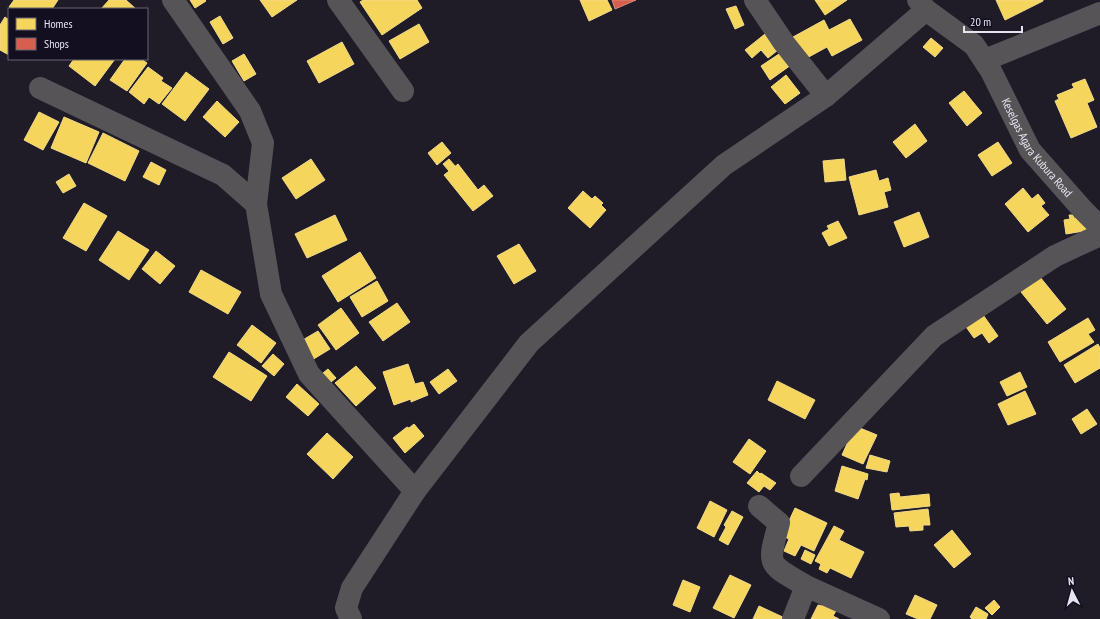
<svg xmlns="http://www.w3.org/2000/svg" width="1100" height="619" font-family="'PT Sans Narrow',sans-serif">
<rect width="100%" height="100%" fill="#1f1c27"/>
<g fill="#f6d55c" stroke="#f1da89">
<path d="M 14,0 L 58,0 L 52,9 L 13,9 L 9,7 Z"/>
<path d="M 109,0 L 126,0 L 136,9 L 101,9 Z"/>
<path d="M 190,0 L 205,0 L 206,1 L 195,8 Z"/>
<path d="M 260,0 L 297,0 L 272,17 Z"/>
<path d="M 363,0 L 417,0 L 422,8 L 382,35 L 360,2 Z"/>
<path d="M 580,0 L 607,0 L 612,10 L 589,21 Z"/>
<path d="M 815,0 L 847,0 L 825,15 Z"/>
<path d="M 996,0 L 1043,0 L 1043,1 L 1005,20 Z"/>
<path d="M 736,6 L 744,25 L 735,29 L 726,9 Z"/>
<path d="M 220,16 L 233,38 L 223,44 L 210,22 Z"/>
<path d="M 5,17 L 9,20 L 9,55 L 0,50 L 0,25 Z"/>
<path d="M 850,19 L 862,40 L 832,56 L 827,47 L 805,59 L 793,37 L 824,20 L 829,30 Z"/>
<path d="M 419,24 L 429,42 L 400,59 L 389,41 Z"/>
<path d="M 765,34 L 778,50 L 768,58 L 761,50 L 752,58 L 745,50 Z"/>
<path d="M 931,38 L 943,48 L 935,57 L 923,47 Z"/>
<path d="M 342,42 L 354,64 L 319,83 L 307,61 Z"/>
<path d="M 782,52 L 791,65 L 770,80 L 761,66 Z"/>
<path d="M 244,54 L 256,74 L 244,81 L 232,61 Z"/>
<path d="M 74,59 L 115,59 L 95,86 L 69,66 Z"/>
<path d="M 125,59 L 141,59 L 147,63 L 127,91 L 110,80 Z"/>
<path d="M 148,67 L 163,78 L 161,81 L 172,88 L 159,104 L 149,97 L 144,104 L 129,92 Z"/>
<path d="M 186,72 L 209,89 L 185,121 L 162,104 Z"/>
<path d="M 786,75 L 800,93 L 785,104 L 771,87 Z"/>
<path d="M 1085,79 L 1094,100 L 1087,103 L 1097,127 L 1071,138 L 1055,101 L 1059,99 L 1057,95 L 1074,88 L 1072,84 Z"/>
<path d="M 964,91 L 982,113 L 967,126 L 949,103 Z"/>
<path d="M 217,101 L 239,122 L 225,137 L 203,117 Z"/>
<path d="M 39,112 L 59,122 L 43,150 L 24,140 Z"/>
<path d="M 64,117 L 99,132 L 86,163 L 51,148 Z"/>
<path d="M 915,124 L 927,141 L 906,158 L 893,142 Z"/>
<path d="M 103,133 L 139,151 L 125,181 L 88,163 Z"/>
<path d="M 442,142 L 451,153 L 437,165 L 428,153 Z"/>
<path d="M 998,142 L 1012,163 L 992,176 L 978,155 Z"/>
<path d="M 311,159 L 325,180 L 296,199 L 282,178 Z"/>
<path d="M 449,159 L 455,166 L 449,171 L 443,164 Z"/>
<path d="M 844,159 L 846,180 L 825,182 L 823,161 Z"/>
<path d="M 151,162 L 166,170 L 159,185 L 143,177 Z"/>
<path d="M 458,164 L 478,190 L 484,185 L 493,196 L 473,211 L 444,175 Z"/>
<path d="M 876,170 L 879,181 L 888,178 L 891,190 L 884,192 L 888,207 L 859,215 L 849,177 Z"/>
<path d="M 69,174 L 76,186 L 63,193 L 56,182 Z"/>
<path d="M 1023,188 L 1032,199 L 1038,194 L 1045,203 L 1041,206 L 1049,215 L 1028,232 L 1005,204 Z"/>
<path d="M 583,191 L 592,199 L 595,196 L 603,203 L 601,205 L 606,210 L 590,228 L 568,208 Z"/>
<path d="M 84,203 L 107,216 L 86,251 L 63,238 Z"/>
<path d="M 919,212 L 929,237 L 904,247 L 894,222 Z"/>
<path d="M 335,215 L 347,240 L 307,258 L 295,234 Z"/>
<path d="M 1069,215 L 1073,215 L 1074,218 L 1081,217 L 1090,230 L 1066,234 L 1064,220 L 1070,219 Z"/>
<path d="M 838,221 L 847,238 L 829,246 L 822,233 L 829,229 L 827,226 Z"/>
<path d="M 118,231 L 149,250 L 129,280 L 99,260 Z"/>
<path d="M 519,244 L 536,271 L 514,284 L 497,256 Z"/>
<path d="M 156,251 L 175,266 L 160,284 L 142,269 Z"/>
<path d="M 360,252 L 376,278 L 338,302 L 322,276 Z"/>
<path d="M 201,270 L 241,292 L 228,314 L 189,292 Z"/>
<path d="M 1040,277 L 1066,309 L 1047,324 L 1021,292 Z"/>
<path d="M 377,281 L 388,301 L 362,317 L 350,297 Z"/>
<path d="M 397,303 L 410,322 L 383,341 L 369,322 Z"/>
<path d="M 341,308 L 359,333 L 336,350 L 318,325 Z"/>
<path d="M 981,312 L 998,336 L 989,343 L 982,333 L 974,338 L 964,324 Z"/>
<path d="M 1088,318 L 1095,330 L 1088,334 L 1094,342 L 1060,362 L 1048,342 Z"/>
<path d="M 252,325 L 276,343 L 261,363 L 237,345 Z"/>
<path d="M 318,331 L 330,349 L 312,360 L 301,341 Z"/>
<path d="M 1098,344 L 1100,348 L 1100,368 L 1075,383 L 1064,365 Z"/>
<path d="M 229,352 L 267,376 L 251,401 L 213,377 Z"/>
<path d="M 273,354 L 284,364 L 274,376 L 262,366 Z"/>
<path d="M 408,364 L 415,384 L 423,382 L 428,395 L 411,402 L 411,399 L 394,405 L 383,372 Z"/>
<path d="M 356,366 L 376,388 L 356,406 L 335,383 Z"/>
<path d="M 328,369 L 336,378 L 326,386 L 318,377 Z"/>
<path d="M 448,369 L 457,381 L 439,394 L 430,382 Z"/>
<path d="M 1020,372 L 1027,387 L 1007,396 L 1000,382 Z"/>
<path d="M 777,381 L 815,400 L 805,419 L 768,400 Z"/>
<path d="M 297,384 L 319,404 L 308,416 L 286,397 Z"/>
<path d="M 1025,391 L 1036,414 L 1008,425 L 998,404 Z"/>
<path d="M 1087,409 L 1097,424 L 1081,434 L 1072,419 Z"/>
<path d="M 414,424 L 424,436 L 405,453 L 393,438 L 407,427 L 409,428 Z"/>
<path d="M 855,426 L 877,435 L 863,464 L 842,455 Z"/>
<path d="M 327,433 L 353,457 L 333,479 L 307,454 Z"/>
<path d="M 749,439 L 766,451 L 750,474 L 733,462 Z"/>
<path d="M 870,455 L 890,461 L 887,472 L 866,468 Z"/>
<path d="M 842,466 L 868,474 L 867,480 L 865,479 L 858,499 L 835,491 Z"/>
<path d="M 757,471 L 760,474 L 761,473 L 776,483 L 770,490 L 764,486 L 759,492 L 747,483 Z"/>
<path d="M 899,493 L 900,497 L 929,494 L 930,506 L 892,510 L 890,494 Z"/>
<path d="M 710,501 L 727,510 L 714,537 L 697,528 Z"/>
<path d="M 795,508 L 827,523 L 814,551 L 801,545 L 795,556 L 784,551 L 789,539 L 782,536 Z"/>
<path d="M 928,509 L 930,525 L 923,525 L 923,530 L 910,531 L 909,526 L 896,527 L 894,513 Z"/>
<path d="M 732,511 L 743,517 L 728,545 L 719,540 L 726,527 L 724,525 Z"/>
<path d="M 834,526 L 844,531 L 839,540 L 864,552 L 851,578 L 830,568 L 827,573 L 819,569 L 821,564 L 815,561 Z"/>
<path d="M 952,530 L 971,554 L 954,568 L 934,545 Z"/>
<path d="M 805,550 L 815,555 L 811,564 L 801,559 Z"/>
<path d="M 730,575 L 751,585 L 734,618 L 713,608 Z"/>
<path d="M 683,580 L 700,587 L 690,612 L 673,605 Z"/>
<path d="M 915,595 L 937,605 L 930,619 L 918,619 L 906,614 Z"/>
<path d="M 994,600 L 1000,607 L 992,615 L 985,608 Z"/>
<path d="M 823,603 L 837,609 L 833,616 L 839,619 L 811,619 L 818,605 L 822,606 Z"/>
<path d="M 759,606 L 787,619 L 753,619 Z"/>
<path d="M 976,607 L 988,614 L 986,619 L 972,619 L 970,617 Z"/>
</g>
<path fill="#d6604d" stroke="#db887e" d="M 612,0 L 636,0 L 615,9 Z"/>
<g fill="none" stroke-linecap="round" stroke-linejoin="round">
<g stroke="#575458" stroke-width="22">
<path d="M 173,0 L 250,111 L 263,143 L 256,204"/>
<path d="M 338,0 L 403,91"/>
<path d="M 755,0 L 784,43 L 826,96"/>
<path id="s1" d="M 918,0 L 926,10 L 974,45 L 991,71 L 1030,150 L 1083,210 L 1100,227"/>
<path d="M 985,60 L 1100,13"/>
<path d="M 40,88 L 223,175 L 256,204 L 271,294 L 309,374 L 415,491"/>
<path d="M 801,476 L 934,336 L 1055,256 L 1100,235"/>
<path d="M 759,506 L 779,523 C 767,567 767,563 806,586"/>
<path d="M 351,619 L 346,608 L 352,588 L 415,491 L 529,343 L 724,165 L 826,96 L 926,10"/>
<path d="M 793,619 L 806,586 L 879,619"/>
</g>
</g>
<g text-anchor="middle" stroke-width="4" stroke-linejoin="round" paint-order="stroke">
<g font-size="12" fill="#e6e4f1" stroke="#130f21">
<text dy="4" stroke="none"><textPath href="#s1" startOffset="193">Keselgas Agara Kubura Road</textPath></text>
</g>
</g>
<rect x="8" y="8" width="140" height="52" fill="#130f21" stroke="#676474"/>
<rect x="16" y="18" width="20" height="12" fill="#f6d55c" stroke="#676474"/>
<text x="44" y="28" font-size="12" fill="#e6e4f1">Homes</text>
<rect x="16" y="38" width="20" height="12" fill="#d6604d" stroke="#676474"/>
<text x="44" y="48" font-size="12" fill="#e6e4f1">Shops</text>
<g transform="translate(1072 591) rotate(354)" stroke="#130f21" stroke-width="3" paint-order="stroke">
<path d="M0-3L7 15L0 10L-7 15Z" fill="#e6e4f1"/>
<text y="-6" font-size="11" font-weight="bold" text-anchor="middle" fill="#e6e4f1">N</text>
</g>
<path d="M964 26v6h58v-6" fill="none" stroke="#e6e4f1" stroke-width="2"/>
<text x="970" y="26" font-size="12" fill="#e6e4f1" stroke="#130f21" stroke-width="3" paint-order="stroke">20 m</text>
</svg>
